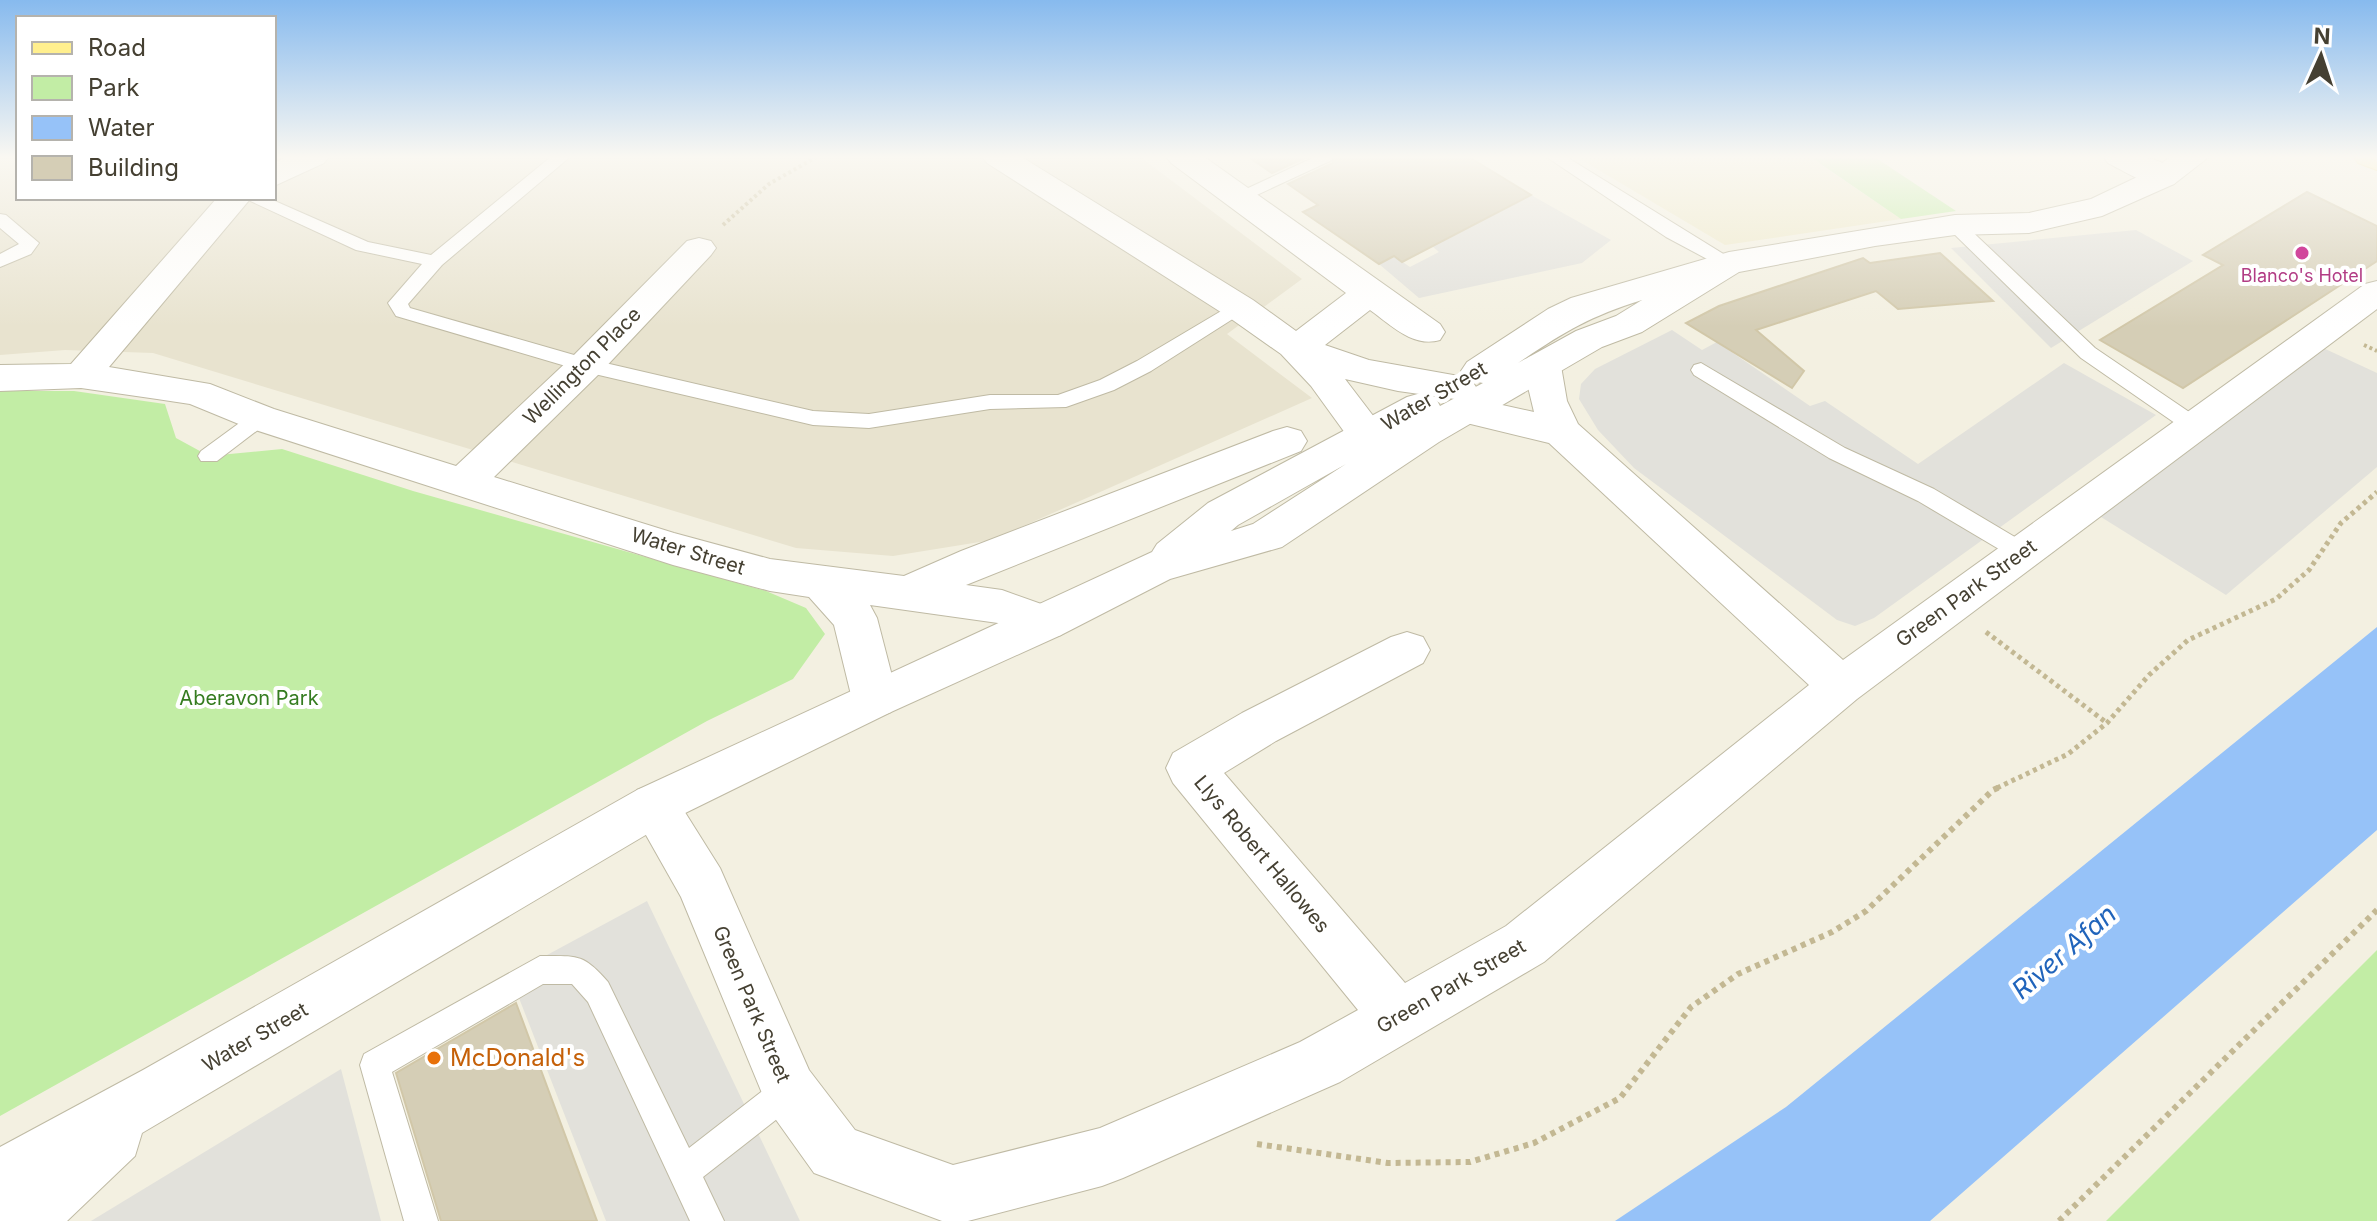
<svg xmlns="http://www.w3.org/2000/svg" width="2377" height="1221" font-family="Inter,sans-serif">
<rect width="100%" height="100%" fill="#f3f0e1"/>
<path fill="#e8e3cf" d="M 0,156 L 18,156 L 18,198 L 274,198 L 274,156 L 1139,156 L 1302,279 L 1227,334 L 1312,398 L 992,540 L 893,556 L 796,548 L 153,353 L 65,350 L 0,355 Z"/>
<path fill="#eee9c9" d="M 1575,156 L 1808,156 L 1901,219 L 1725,245 Z"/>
<g fill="#c2eda5">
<path d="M 1809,156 L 1873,156 L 1956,211 L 1901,219 Z"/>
<path d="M 0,391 L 74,391 L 165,404 L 176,438 L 209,456 L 282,449 L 413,491 L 766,591 L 806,608 L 825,634 L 793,679 L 707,721 L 0,1116 Z"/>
<path d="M 2377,950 L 2377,1221 L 2106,1221 Z"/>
</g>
<g fill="#e2e1db">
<path d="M 1531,195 L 1611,240 L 1582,263 L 1419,298 L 1379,264 L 1394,256 L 1410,267 L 1439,252 L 1432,246 Z"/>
<path d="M 2136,230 L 2193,261 L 2051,348 L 1951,248 Z"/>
<path d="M 1672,330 L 1702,350 L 1717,342 L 1810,406 L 1825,401 L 1918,464 L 2064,363 L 2156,415 L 1874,618 L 1855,626 L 1837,620 L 1634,468 L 1598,430 L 1579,399 L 1581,384 L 1595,369 Z"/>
<path d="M 2321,347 L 2377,373 L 2377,467 L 2226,595 L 2093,512 Z"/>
<path d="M 647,901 L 800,1221 L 606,1221 L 510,975 Z"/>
<path d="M 341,1069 L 381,1221 L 91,1221 Z"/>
</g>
<path fill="#96c2f8" d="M 2377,627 L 2377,830 L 1930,1221 L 1615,1221 L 1786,1107 Z"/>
<g fill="#d5ceb6" stroke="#d1c7a8" stroke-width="2">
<path d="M 1247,156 L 1309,156 L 1272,173 Z"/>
<path d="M 1333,156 L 1467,156 L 1531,195 L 1402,262 L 1394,256 L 1379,264 L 1303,212 L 1318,205 L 1288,184 L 1333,163 Z"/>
<path d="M 2307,192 L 2377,226 L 2377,261 L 2183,388 L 2100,340 L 2223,265 L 2203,255 Z"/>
<path d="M 1940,253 L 1993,301 L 1898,309 L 1876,291 L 1756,330 L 1804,371 L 1792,388 L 1686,323 L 1719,306 L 1863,258 L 1870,263 Z"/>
<path d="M 516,1003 L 597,1221 L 441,1221 L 396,1073 Z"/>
</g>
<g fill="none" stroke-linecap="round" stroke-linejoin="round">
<defs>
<g id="service">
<path d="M 552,156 L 571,156 L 442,265 L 408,304 L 410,308 L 588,359 L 813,411 L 869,414 L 990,395 L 1058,395 L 1100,380 L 1137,361 L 1233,304 L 1240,302 L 1250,308 L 1151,371 L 1114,390 L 1066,407 L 990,409 L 869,428 L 813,425 L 586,372 L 396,316 L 388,303 L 422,264 L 356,250 L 244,198 L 268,198 L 368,242 L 431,255 Z"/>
<path d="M 1317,156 L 1329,156 L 1332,160 L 1246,200 L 1240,201 L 1231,196 Z"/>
<path d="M 1545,156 L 1565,156 L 1738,263 L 1729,269 L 1722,267 L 1666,237 Z"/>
<path d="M 0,214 L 6,215 L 39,243 L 31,254 L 0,267 L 0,254 L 19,244 L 0,228 Z"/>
<path d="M 1955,220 L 1961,221 L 2095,348 L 2201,420 L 2204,425 L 2201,430 L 2185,430 L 2081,358 L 1949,229 L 1946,225 Z"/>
<path d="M 1701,363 L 1845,448 L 1934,489 L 2030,546 L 2034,552 L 2030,558 L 2022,561 L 2014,558 L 1918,501 L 1829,458 L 1694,375 L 1691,370 L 1694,365 Z"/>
<path d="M 260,411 L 267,413 L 271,418 L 267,423 L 217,461 L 201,461 L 198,456 L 201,451 L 253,413 Z"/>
<path d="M 540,956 C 577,956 583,953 608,982 L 689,1148 L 778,1079 L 789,1074 L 800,1079 L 805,1090 L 800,1101 L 703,1177 L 724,1221 L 690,1221 L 588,1002 L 572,984 L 543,984 L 392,1072 L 438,1221 L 404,1221 L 360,1065 L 364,1054 Z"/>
</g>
<g id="minor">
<path d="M 288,156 L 329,156 L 324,163 L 274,186 L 274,163 Z"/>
<path d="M 982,156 L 1020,156 L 1253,300 L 1296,331 L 1346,293 L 1171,163 L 1166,156 L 1203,156 L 1440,324 L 1445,332 L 1440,340 C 1413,348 1391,325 1370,310 L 1325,345 L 1369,360 L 1470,378 L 1476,387 L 1466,397 L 1534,412 L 1523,366 L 1529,357 L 1542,354 L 1555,357 L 1561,366 L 1567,401 L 1578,424 L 1843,660 L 2365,284 L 2377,281 L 2377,309 L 1857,699 L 1544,962 L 1340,1082 L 1123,1178 L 1102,1186 L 968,1221 L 942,1221 L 814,1173 L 769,1110 L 681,897 L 629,805 L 637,790 L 654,784 L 671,790 L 720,868 L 809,1070 L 855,1130 L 953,1165 L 1100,1128 L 1300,1042 L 1358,1010 L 1173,783 L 1166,768 L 1173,753 L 1242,713 L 1391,637 L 1407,632 L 1423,637 L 1430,650 L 1423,663 L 1276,741 L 1224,773 L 1405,983 L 1506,926 L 1809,685 L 1549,443 L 1450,419 L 1445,410 L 1450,401 L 1455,399 L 1398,391 L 1345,379 L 1387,434 L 1381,444 L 1367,448 L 1353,444 L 1311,386 L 1281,354 L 1227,316 L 987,163 Z"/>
<path d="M 2103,156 C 2129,156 2163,153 2179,177 L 2174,184 C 2151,190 2128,173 2108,163 Z"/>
<path d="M 217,198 L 251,198 L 109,367 L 210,384 L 274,409 L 456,466 L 573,356 L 687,241 L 699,238 L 711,241 L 716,248 L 711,255 L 599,374 L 494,477 L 674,533 L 770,559 L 904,576 L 961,551 L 1273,431 L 1287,427 L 1301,431 L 1307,441 L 1301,451 L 966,585 L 1002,590 L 1061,611 L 1067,623 L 1061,635 L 1045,640 L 998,623 L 870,605 L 877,618 L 898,699 L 891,712 L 875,718 L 859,712 L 852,699 L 834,625 L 809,597 L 770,591 L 673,565 L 246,427 L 190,404 L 157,399 L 81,388 L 0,391 L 0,365 L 71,364 Z"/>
</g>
<path id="tertiary" d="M 2172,156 L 2210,156 L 2174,184 L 2102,216 L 2029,233 L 1955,235 L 1875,246 L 1739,272 L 1642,332 L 1602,347 L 1439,442 L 1282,547 L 1170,579 L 1061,635 L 891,712 L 671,820 L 142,1133 L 135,1156 L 67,1221 L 0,1221 L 0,1147 L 143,1070 L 637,790 L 1152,552 L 1157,544 L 1208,503 L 1407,397 L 1421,393 L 1435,397 L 1440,406 L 1483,383 L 1467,380 L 1461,371 L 1467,362 L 1548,309 L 1571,298 L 1729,252 L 1955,215 L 2029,213 L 2091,199 L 2152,170 ZM 1642,300 L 1616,316 L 1576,331 L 1518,363 C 1564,332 1588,317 1642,300 ZM 1346,464 L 1253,524 L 1231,531 L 1238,525 Z"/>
<path id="primary" d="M 2353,156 L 2377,156 L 2377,170 L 2358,163 Z"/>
</defs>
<use href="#service" stroke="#bfbaa4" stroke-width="2"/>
<use href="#minor" stroke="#bfbaa4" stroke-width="2"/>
<use href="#tertiary" stroke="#bfbaa4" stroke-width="2"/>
<use href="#primary" stroke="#f0d752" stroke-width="2"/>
<g stroke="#c3b893" stroke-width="4" stroke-dasharray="3 3" stroke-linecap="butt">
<path d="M 723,225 L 769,184 L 818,156"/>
<path d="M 2364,345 L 2377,351"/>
</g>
<g stroke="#c3b893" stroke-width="5" stroke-dasharray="4 4" stroke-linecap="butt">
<path d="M 1986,632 L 2107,723"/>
<path d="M 1997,788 L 2068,754 L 2107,723 L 2149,675 L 2188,640 L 2276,599 L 2309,570 L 2341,523 L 2377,492"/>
</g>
<g stroke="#c3b893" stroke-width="6" stroke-dasharray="5 5" stroke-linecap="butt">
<path d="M 1257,1144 L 1388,1163 L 1470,1162 L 1534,1143 L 1620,1098 L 1691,1007 L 1738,974 L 1832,932 L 1866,911 L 1993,790 L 2002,786"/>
<path d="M 2059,1221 L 2377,910"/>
</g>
<use href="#service" fill="#fff" fill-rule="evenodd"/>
<use href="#minor" fill="#fff" fill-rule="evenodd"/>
<use href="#tertiary" fill="#fff" fill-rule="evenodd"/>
<use href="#primary" fill="#ffef8e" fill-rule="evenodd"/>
</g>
<linearGradient id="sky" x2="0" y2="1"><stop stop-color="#87baee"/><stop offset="0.48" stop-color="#faf8f2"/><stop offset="1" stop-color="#faf8f2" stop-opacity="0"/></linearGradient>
<rect width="2377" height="327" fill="url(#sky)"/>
<circle fill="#d1479c" stroke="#fff" stroke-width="3" cx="2302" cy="253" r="8"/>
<circle fill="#e8710a" stroke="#fff" stroke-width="3" cx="434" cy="1058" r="8"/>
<g text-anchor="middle" stroke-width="8" stroke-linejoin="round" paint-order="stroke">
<g font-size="18" fill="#b23c85" stroke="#fff">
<text x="2302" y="282">Blanco's Hotel</text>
</g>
<g font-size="20" fill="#454032" stroke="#fff">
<text transform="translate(582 366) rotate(-45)" y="7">Wellington Place</text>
<text transform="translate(1434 396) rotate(-30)" y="7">Water Street</text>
<text transform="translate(688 551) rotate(17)" y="7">Water Street</text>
<text transform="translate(1966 593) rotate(-36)" y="7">Green Park Street</text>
<text transform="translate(1262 854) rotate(50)" y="7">Llys Robert Hallowes</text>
<text transform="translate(1451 986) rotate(-30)" y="7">Green Park Street</text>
<text transform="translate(752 1004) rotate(67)" y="7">Green Park Street</text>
<text transform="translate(255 1037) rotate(-30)" y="7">Water Street</text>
</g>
<g font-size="20" fill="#357c20" stroke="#fff">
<text x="249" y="705">Aberavon Park</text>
</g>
<g font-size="24" fill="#c56008" stroke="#fff" text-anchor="start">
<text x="450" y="1066">McDonald's</text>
</g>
<g font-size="26" font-style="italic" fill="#2064bb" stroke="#fff">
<text transform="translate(2064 952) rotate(-41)" y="9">River Afan</text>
</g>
</g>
<rect x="16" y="16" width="260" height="184" fill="#ffffff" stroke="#b5b3ad" stroke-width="2"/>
<rect x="32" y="42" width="40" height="12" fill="#ffef8e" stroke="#b5b3ad" stroke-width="2"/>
<text x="88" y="56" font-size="24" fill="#454032">Road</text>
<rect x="32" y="76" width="40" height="24" fill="#c2eda5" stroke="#b5b3ad" stroke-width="2"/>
<text x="88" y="96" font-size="24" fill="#454032">Park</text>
<rect x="32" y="116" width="40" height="24" fill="#96c2f8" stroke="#b5b3ad" stroke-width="2"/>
<text x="88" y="136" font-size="24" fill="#454032">Water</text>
<rect x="32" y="156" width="40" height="24" fill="#d5ceb6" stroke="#b5b3ad" stroke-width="2"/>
<text x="88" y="176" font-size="24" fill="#454032">Building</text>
<g transform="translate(2321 56) rotate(3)" stroke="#ffffff" stroke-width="6" paint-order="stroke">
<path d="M0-6L14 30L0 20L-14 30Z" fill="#454032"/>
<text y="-12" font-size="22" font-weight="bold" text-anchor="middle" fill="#454032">N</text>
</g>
</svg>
